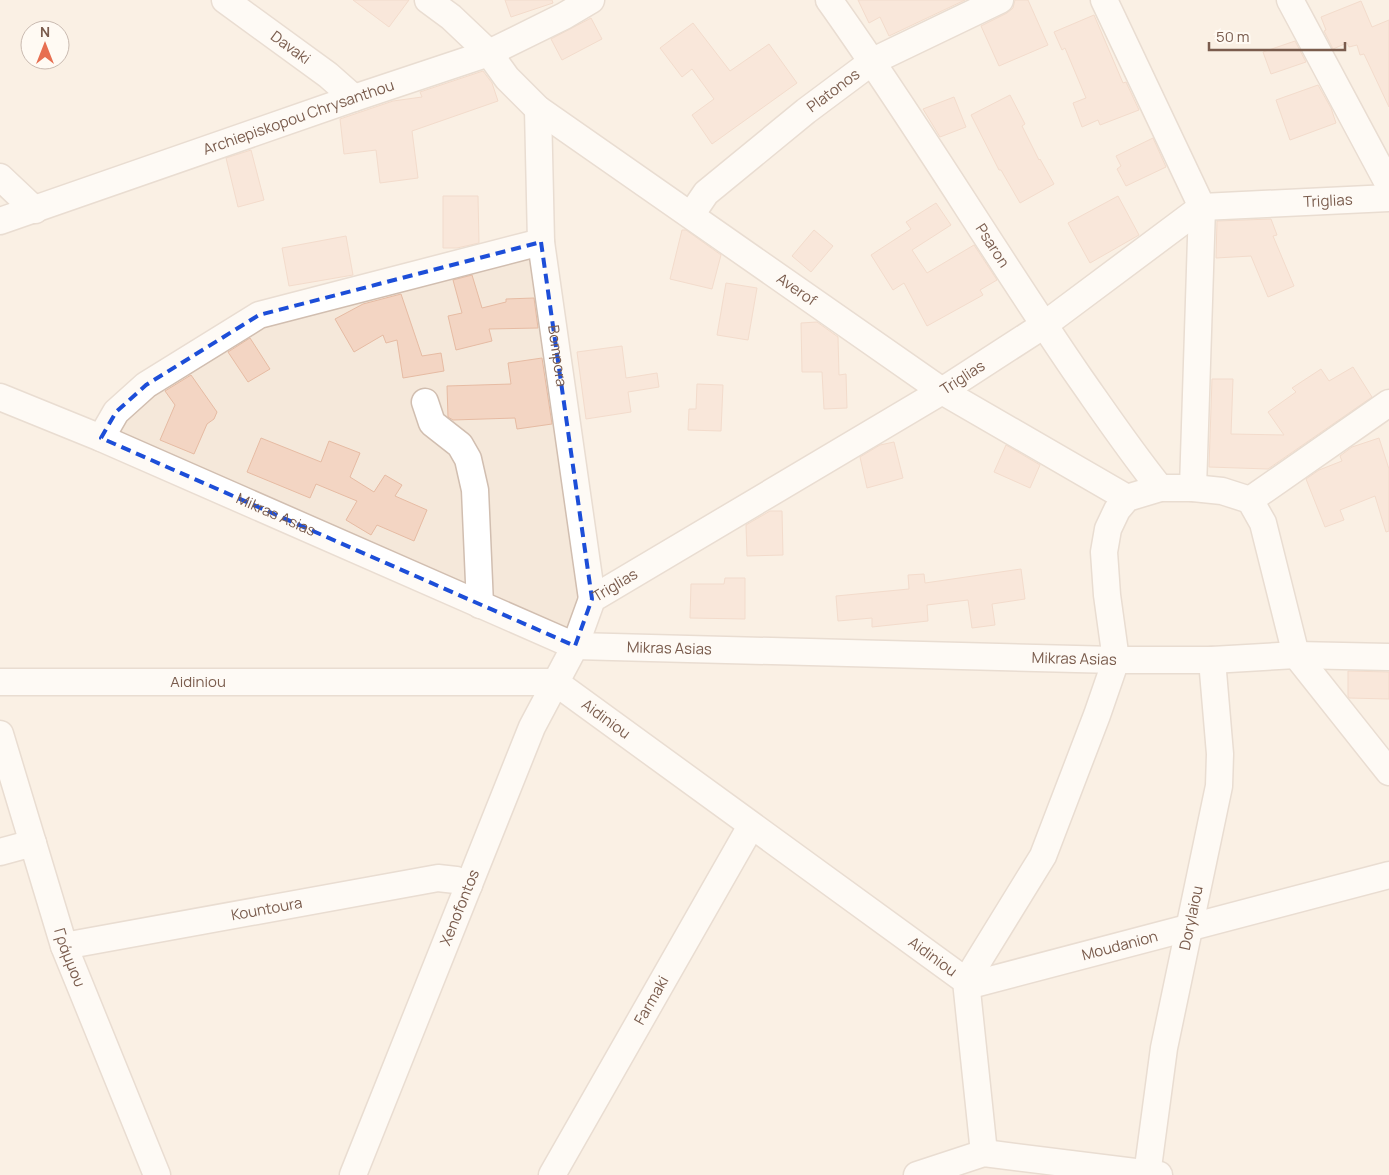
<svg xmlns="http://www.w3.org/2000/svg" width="1389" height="1175" font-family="Manrope,sans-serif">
<rect width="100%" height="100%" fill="#fdf6ec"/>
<path fill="#f5e8da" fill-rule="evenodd" d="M 0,0 L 1389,0 L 1389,1175 L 0,1175 ZM 30,30 L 60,30 L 60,60 L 30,60 Z"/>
<g fill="#f3d5c3" stroke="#e6bba3">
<path d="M 353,0 L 409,0 L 389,27 Z"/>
<path d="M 505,0 L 552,0 L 553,3 L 511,17 Z"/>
<path d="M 858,0 L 965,0 L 889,36 L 880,17 L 869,23 Z"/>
<path d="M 1015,0 L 1028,0 L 1048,45 L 999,66 L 981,26 L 1007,13 L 1013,8 Z"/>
<path d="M 1361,1 L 1372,27 L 1389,20 L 1389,107 L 1364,54 L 1360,55 L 1357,45 L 1349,47 L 1347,43 L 1333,49 L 1324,31 L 1326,30 L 1321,17 Z"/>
<path d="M 1094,15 L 1123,83 L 1126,82 L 1139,110 L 1100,125 L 1098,120 L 1082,127 L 1073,103 L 1086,98 L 1065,48 L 1062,50 L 1054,32 Z"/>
<path d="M 591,18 L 602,39 L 562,60 L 551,39 Z"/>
<path d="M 693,23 L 730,71 L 769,44 L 797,83 L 712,144 L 692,115 L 714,99 L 692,69 L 682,77 L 660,48 Z"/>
<path d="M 1295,41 L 1306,62 L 1271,74 L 1263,52 Z"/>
<path d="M 483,71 L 492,83 L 498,101 L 412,131 L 418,178 L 380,183 L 376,150 L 344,154 L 340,119 L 393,101 L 422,97 L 420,92 Z"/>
<path d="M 1318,85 L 1331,108 L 1336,123 L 1290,140 L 1276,100 Z"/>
<path d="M 1010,95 L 1025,124 L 1022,126 L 1039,160 L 1040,159 L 1054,184 L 1020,203 L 1001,170 L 999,170 L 971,115 Z"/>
<path d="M 954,97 L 966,127 L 940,137 L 923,109 Z"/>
<path d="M 1153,138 L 1166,167 L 1126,186 L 1117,169 L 1121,166 L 1116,156 Z"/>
<path d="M 251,150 L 264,200 L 238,207 L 226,158 Z"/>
<path d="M 443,196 L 478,196 L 479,243 L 457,248 L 443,248 Z"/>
<path d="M 1118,196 L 1139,235 L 1090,263 L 1068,223 Z"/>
<path d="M 936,203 L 951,225 L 912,250 L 927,273 L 974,245 L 997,280 L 980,290 L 983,295 L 927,326 L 904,283 L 893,290 L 871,255 L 911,229 L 906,222 Z"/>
<path d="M 1271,219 L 1277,235 L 1273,236 L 1294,286 L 1268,297 L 1251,256 L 1216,258 L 1217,221 Z"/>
<path d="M 682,230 L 686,230 L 721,255 L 712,289 L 670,279 Z"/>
<path d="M 814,230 L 833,246 L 811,272 L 792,256 Z"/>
<path d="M 346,236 L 353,275 L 289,286 L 282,248 Z"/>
<path d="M 472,275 L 482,308 L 506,302 L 506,299 L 534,298 L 538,328 L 489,329 L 492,341 L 456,350 L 448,316 L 462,313 L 453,280 Z"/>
<path d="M 726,283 L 757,288 L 748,340 L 717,335 Z"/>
<path d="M 401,294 L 422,356 L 441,353 L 444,371 L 403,378 L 397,340 L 386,343 L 383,335 L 354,352 L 335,319 L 363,304 Z"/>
<path d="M 817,322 L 838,337 L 839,375 L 846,374 L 847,408 L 824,409 L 822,372 L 802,372 L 801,323 Z"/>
<path d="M 250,338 L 270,369 L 248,382 L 228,352 Z"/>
<path d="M 622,346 L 626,378 L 657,373 L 659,387 L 628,392 L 631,412 L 586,419 L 577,352 Z"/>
<path d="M 542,358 L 552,424 L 517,429 L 515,418 L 453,420 L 448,417 L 447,386 L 511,384 L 508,363 Z"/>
<path d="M 1353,367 L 1372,397 L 1268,469 L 1209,467 L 1212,379 L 1233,379 L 1231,434 L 1284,435 L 1268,412 L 1296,392 L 1292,388 L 1321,369 L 1329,381 Z"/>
<path d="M 191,375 L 217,412 L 214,419 L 207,424 L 194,454 L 160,440 L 175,405 L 165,391 Z"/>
<path d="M 697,384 L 723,385 L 721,431 L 688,430 L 689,409 L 696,409 Z"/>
<path d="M 261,438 L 321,462 L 329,441 L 360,453 L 350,477 L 374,492 L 385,475 L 402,485 L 395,496 L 427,510 L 414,541 L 377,525 L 371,535 L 346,520 L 357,501 L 316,484 L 310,498 L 247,472 Z"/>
<path d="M 1379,438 L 1389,469 L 1389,531 L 1386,532 L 1375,496 L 1340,510 L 1344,520 L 1325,527 L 1306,479 L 1319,470 L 1342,461 L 1340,456 L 1352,447 Z"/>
<path d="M 894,442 L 903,478 L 867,488 L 860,457 L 880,445 Z"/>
<path d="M 1006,445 L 1040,465 L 1030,488 L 994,472 Z"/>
<path d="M 770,511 L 782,511 L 783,555 L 747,556 L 746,525 Z"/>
<path d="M 1021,569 L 1025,599 L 992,604 L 995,625 L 972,628 L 968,600 L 927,605 L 928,621 L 872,627 L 872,618 L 838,621 L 836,596 L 909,589 L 908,575 L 924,574 L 925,583 Z"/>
<path d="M 725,578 L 745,578 L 745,619 L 690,618 L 691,584 L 724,584 Z"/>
<path d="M 1348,671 L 1389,672 L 1389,699 L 1349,698 L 1348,696 Z"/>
</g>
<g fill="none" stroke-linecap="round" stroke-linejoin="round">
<defs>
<g id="minor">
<path id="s1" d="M 225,0 L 328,75 L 354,98"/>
<path id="s2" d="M 428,0 L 451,17 L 489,53 L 507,78 L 538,109 L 942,391 L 1127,498"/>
<path id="s3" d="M 829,0 C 917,123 994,253 1080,378 C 1106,415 1131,452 1160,488"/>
<path d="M 1104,0 L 1202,207 L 1193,488"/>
<path d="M 1290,0 L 1389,185"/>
<path id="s4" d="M 538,109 L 541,242 L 592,599"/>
<path d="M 0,177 L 35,210"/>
<path id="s5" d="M 691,215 L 706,193 L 806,111 L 873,61 L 1000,0"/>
<path id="s6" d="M 0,221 L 354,98 L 489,53 L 564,16 L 591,0"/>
<path id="s7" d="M 0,397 L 101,438 L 575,646 L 1116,660 L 1212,660 L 1296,655 L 1389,657"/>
<path d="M 425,402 L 432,423 L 460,445 L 468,459 L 475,490 L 480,605"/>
<path d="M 101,438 L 116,412 L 146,385 L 259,315 L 541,242"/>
<path d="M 1250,500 L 1389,403"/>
<path id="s8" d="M 0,682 L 555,682 L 966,981 L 984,1153"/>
<path id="s9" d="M 0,734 L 64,946 L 157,1175"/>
<path d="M 0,852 L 33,843"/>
<path id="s10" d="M 64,946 L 438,878 L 456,880 L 469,885"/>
<path d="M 966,981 L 1043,856 L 1097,715 L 1116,660 L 1107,595 L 1104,552 L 1108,529 L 1117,510 L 1127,498 L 1160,488 L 1193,488 L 1222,491 L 1250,500 L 1263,523 L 1296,655 L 1389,772"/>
<path id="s11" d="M 967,986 L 1389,875"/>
<path id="s12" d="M 353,1175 L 532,727 L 575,646 L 592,599 L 942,391 L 1044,325 L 1202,207 L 1389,198"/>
<path id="s13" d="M 552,1175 L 751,826"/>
<path d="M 917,1175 L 984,1153 L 1159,1175"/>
<path id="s14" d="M 1147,1175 L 1164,1048 L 1219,786 L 1220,754 L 1212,660"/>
</g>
</defs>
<use href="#minor" stroke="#d1beb0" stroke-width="29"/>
<use href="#minor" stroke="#fff" stroke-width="26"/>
</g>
<path d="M0 0H1389V1175H0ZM 541,242 L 592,599 L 575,646 L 101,438 L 116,412 L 146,385 L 259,315 Z" fill="#fdf6ec" fill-opacity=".55" fill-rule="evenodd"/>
<path fill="none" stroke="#1d4ed8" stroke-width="4" stroke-dasharray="10 6" stroke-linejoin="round" d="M 541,242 L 592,599 L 575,646 L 101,438 L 116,412 L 146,385 L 259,315 Z"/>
<g text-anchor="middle" stroke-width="4.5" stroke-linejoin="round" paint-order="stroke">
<g font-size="15" fill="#7a5c4d" stroke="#fffaf3">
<text dy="5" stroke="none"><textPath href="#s1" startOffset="81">Davaki</textPath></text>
<text dy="5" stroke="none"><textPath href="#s5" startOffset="190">Platonos</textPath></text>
<text dy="5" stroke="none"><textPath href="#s6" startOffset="316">Archiepiskopou Chrysanthou</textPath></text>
<text dy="5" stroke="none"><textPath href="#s12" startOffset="1476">Triglias</textPath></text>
<text dy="5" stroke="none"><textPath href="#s3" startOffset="295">Psaron</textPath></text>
<text dy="5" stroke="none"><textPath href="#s2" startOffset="471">Averof</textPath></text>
<text dy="5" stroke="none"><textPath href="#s4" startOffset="248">Bompora</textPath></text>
<text dy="5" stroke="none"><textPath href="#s12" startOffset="1056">Triglias</textPath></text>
<text dy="5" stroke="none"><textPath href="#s7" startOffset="300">Mikras Asias</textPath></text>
<text dy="5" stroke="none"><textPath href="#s12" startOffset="651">Triglias</textPath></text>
<text dy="5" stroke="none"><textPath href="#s7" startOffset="721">Mikras Asias</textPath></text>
<text dy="5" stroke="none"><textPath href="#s7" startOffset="1126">Mikras Asias</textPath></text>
<text dy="5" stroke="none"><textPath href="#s8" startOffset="198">Aidiniou</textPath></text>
<text dy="5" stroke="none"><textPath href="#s8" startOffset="618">Aidiniou</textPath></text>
<text dy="5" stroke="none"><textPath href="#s12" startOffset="288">Xenofontos</textPath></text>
<text dy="5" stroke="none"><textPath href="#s10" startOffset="206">Kountoura</textPath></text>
<text dy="5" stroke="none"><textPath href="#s14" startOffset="261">Dorylaiou</textPath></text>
<text dy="5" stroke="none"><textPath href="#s11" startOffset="158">Moudanion</textPath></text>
<text dy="5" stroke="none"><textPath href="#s9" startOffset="234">Γράμμου</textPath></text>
<text dy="5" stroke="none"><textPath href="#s8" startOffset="1022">Aidiniou</textPath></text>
<text dy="5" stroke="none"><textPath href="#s13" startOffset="201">Farmaki</textPath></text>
</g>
</g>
<g transform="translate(45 45)"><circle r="24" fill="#fffaf3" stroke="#cabbb1"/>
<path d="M0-4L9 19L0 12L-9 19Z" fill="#e76f51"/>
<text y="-8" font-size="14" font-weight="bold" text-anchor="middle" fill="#7a5c4d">N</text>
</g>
<path d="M1209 42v8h136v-8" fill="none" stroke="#7a5c4d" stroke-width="2.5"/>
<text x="1216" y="42" font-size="15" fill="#7a5c4d" stroke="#fffaf3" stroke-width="4" paint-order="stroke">50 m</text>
</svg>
